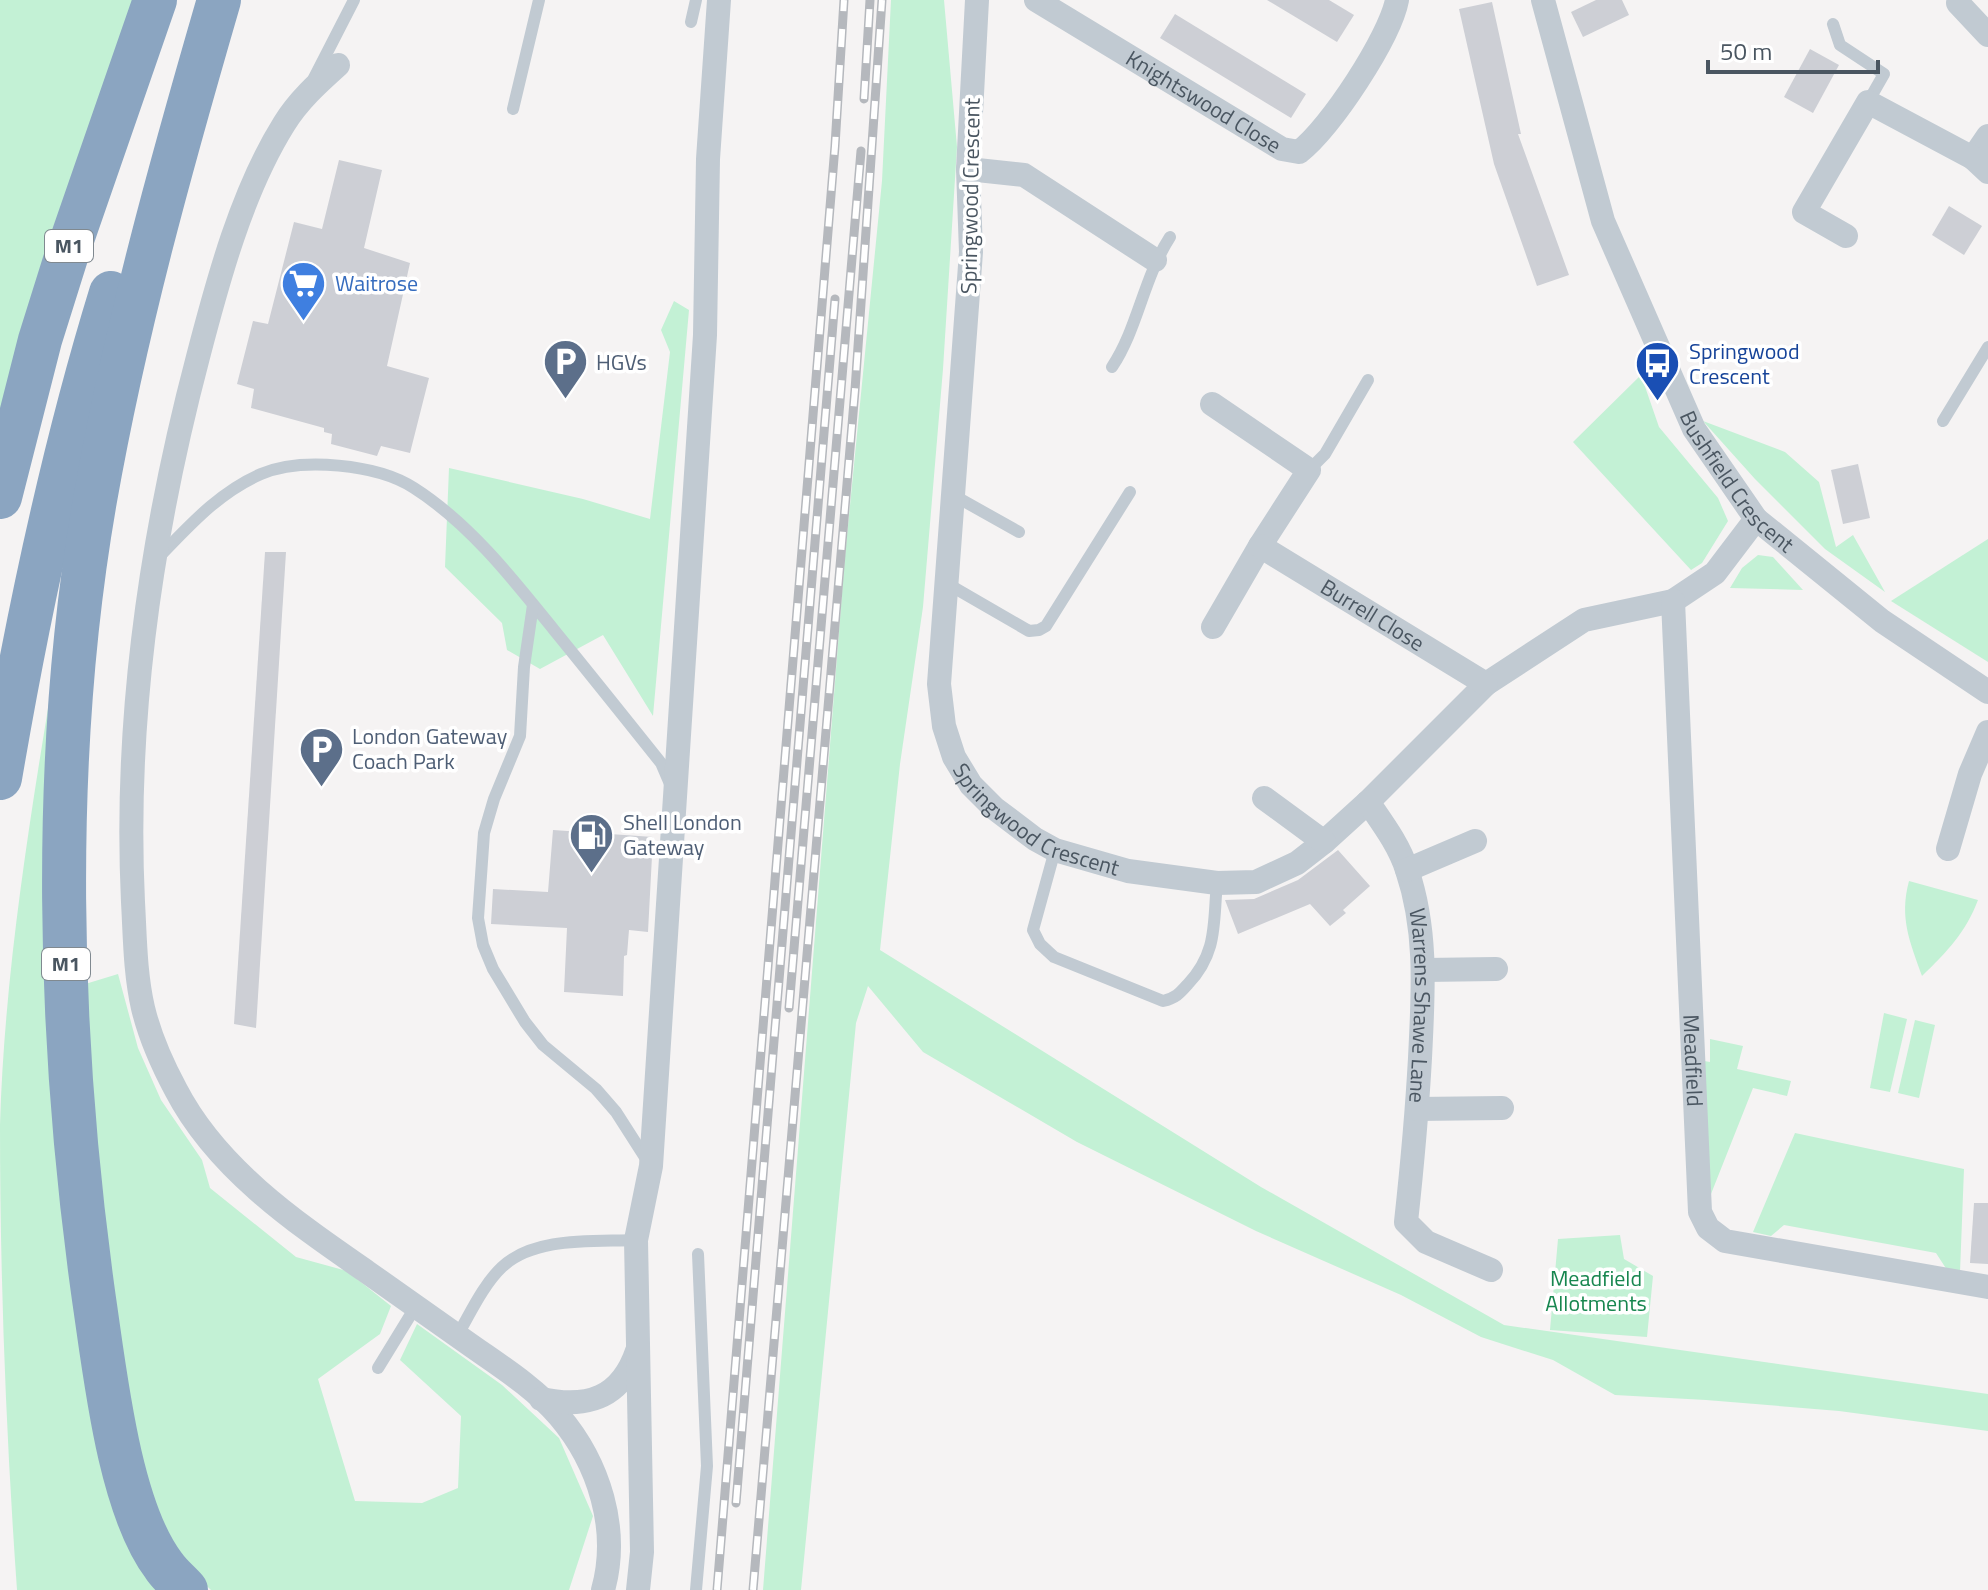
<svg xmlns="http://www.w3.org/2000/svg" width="1988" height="1590" font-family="'Titillium Web',sans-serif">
<rect width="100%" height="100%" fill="#f5f3f3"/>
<g fill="#c3f1d5">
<path d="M 0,0 L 160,0 L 26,373 L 0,519 Z"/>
<path d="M 891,0 L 944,0 L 957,147 L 943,369 L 923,607 L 900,764 L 880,950 L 1261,1187 L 1504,1325 L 1988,1394 L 1988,1431 L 1839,1411 L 1706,1400 L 1615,1395 L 1553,1360 L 1481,1337 L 1401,1295 L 1256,1231 L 1077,1142 L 923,1052 L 868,986 L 856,1023 L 801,1590 L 763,1590 L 845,556 L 882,181 Z"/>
<path d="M 674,301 L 689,310 L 653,716 L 603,635 L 540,669 L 507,650 L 502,623 L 445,567 L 449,468 L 583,499 L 650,519 L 670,352 L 661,330 Z"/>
<path d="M 1641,375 L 1659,427 L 1718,498 L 1728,521 L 1702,563 L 1691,570 L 1573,442 Z"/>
<path d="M 1703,421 L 1785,452 L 1819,482 L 1836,547 L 1853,535 L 1885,592 L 1825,549 L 1755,479 Z"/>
<path d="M 1988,539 L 1988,662 L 1891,601 Z"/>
<path d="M 1758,555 L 1773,557 L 1803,590 L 1730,588 L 1742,568 Z"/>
<path d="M 63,616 L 56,942 L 161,1590 L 17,1590 C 6,1435 0,1280 0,1125 C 5,954 36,784 63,616 Z"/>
<path d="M 1909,881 L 1978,900 C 1966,932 1947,952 1922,976 C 1910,942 1899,918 1909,881 Z"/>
<path d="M 118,974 L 138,1048 L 161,1100 L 202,1160 L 210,1188 L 296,1257 L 347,1271 L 391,1306 L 380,1334 L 318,1379 L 355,1501 L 422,1503 L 458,1488 L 461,1416 L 400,1360 L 417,1324 L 502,1385 L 559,1438 L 593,1516 L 569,1590 L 211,1590 L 177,1558 L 148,1511 L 128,1425 L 96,1153 L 82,985 Z"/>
<path d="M 1884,1013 L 1907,1019 L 1890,1092 L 1870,1088 Z"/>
<path d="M 1915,1020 L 1935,1025 L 1919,1098 L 1898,1093 Z"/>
<path d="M 1710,1039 L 1743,1046 L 1737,1069 L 1791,1081 L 1787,1096 L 1753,1088 L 1709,1199 L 1704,1061 L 1710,1062 Z"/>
<path d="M 1795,1133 L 1964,1169 L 1960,1272 L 1947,1270 L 1936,1253 L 1784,1225 L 1771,1236 L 1753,1232 Z"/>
<path d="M 1620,1235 L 1624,1259 L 1653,1276 L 1647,1337 L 1550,1330 L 1558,1239 Z"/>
</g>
<g fill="#cdcfd5">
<path d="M 1267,0 L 1329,0 L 1354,15 L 1337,42 Z"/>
<path d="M 1596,0 L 1622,0 L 1629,15 L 1583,37 L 1571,12 Z"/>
<path d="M 1492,2 L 1521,134 L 1518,134 L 1569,275 L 1537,286 L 1494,164 L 1459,9 Z"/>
<path d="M 1175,14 L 1306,94 L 1291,118 L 1160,38 Z"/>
<path d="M 1810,49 L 1839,65 L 1813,113 L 1784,97 Z"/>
<path d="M 339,160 L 382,170 L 364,248 L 410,263 L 387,366 L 429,378 L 410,453 L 381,446 L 377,456 L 331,444 L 332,434 L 324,432 L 324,428 L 251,408 L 254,389 L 237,384 L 253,321 L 268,324 L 294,222 L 322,229 Z"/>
<path d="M 1949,206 L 1982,226 L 1964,255 L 1932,235 Z"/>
<path d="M 1858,464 L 1870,518 L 1843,524 L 1831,470 Z"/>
<path d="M 265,552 L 286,552 L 256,1028 L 234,1024 Z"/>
<path d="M 553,830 L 653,837 L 648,932 L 629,930 L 627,955 L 624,956 L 623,996 L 564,992 L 567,928 L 491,924 L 493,889 L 548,892 Z"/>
<path d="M 1338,850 L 1370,886 L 1343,910 L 1346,913 L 1330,926 L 1310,904 L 1238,934 L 1225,900 L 1254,899 L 1298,880 Z"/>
<path d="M 1974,1203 L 1988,1203 L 1988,1264 L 1970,1263 Z"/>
</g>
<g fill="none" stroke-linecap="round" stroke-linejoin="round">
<g stroke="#c1cad2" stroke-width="12">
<path d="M 691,22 L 696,0"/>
<path d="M 1833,24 L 1840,45 L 1884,74 L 1868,102"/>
<path d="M 314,78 L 354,0"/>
<path d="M 513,109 L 539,0"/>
<path d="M 1112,367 C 1138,328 1143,279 1170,237"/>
<path d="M 1943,421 L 1988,347"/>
<path d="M 1309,470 L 1325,454 L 1368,380"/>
<path d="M 953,495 L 1019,532"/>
<path d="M 158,558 C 189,526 219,492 261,474 C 301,457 377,464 414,488 C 469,523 513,579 554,630 C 590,674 625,718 661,763 L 670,784"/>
<path d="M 946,583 L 1029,631 L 1039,630 L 1046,626 L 1130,492"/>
<path d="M 533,605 L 524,667 L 520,736 L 494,799 L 484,833 L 478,918 L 483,945 L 493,969 L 525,1022 L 543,1045 L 596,1089 L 616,1112 L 648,1162"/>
<path d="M 1055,850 L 1033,930 L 1040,944 L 1054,957 L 1163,1001 C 1176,998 1180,993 1188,984 C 1218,952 1213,923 1217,883"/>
<path d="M 457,1336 C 470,1314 483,1285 502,1267 C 535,1236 595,1242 636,1240"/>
<path d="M 378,1368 L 416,1306"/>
<path d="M 696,1590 L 707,1466 L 698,1254"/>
</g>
<g stroke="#c1cad2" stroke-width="24">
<path id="s1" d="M 977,0 L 968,169 L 971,252 L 939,684 L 944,726 L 954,757 L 971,785 L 994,808 L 1035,839 L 1055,850 L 1128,871 L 1217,883 L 1256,882 L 1297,863 L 1324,842 L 1368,802 L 1486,684 L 1584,620 L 1673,601 L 1715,573 L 1756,519"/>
<path id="s2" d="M 1036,0 L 1282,149 L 1299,152 C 1330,129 1390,37 1397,0"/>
<path id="s3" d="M 1543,0 L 1603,221 L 1694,429 L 1756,519 L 1882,621 L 1988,692"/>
<path d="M 1958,3 L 1988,35"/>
<path d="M 338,65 C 318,83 298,101 284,124 C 242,191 218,280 198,357 C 151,535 124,717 133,902 C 135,937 135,973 143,1008 C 150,1037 162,1064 176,1090 C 217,1169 295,1222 367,1272 C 401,1296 435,1320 469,1344 C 500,1366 534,1387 559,1416 C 599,1463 620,1529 603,1590"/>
<path d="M 1973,158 L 1988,136"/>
<path d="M 968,169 L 1024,175 L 1155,260"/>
<path d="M 1846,236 L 1804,212 L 1868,102 L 1973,158 L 1988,172"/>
<path d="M 1212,404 L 1309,470 L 1260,546 L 1213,627"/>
<path id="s4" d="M 1260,546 L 1486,684"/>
<path id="s5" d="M 1673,601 L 1700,1212 L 1708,1228 L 1725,1241 L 1988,1287"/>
<path d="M 1264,798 L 1324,842"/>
<path id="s6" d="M 1368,802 C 1383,824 1399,845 1407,870 C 1428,932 1423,995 1420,1058 C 1417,1112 1412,1167 1406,1222 L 1426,1242 L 1491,1270"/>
<path d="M 1948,849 L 1970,774 L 1988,732"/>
<path d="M 1407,870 L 1475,841"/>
<path d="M 1425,970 L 1496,969"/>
<path d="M 1417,1109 L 1502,1108"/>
<path d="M 541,1399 C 588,1409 621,1398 637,1351"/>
<path d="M 638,1590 L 642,1552 L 636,1240 L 651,1166 L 705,335 L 708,159 L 719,0"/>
</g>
<g stroke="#8ba5c1" stroke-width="44">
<path d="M 0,497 L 40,340 L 67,254 L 155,0"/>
<path d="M 0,778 C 28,614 62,452 111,293"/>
<path d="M 186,1590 C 179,1582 170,1575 164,1566 C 119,1507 105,1373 94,1299 C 58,1043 50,756 95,500 C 125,330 171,165 219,0"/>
</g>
<defs>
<g id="rail">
<path d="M 864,99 L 870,0"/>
<path d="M 789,1008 L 861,151"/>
<path d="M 736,1503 L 835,299"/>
<path d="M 717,1590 L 835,146 L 844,0"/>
<path d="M 753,1590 L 855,390 L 882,0"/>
</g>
</defs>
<use href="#rail" stroke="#b5b8bd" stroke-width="9"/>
<use href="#rail" stroke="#fff" stroke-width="6" stroke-dasharray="18" stroke-linecap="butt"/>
</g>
<defs>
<symbol id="supermarket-pin" viewBox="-11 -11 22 30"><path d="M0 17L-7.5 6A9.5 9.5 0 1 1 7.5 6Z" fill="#3f7fe0" stroke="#fff"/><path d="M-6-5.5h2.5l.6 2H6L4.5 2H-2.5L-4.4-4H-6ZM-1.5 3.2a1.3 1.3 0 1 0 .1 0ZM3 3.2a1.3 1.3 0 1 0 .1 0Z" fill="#fff"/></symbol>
<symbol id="parking-pin" viewBox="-11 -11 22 30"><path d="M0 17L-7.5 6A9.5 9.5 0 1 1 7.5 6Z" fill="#5c6f8a" stroke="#fff"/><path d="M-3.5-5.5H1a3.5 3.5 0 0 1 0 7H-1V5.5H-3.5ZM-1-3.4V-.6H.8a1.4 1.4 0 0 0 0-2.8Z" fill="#fff"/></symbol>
<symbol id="bus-pin" viewBox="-11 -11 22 30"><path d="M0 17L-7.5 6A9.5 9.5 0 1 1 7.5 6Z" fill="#1a4fb4" stroke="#fff"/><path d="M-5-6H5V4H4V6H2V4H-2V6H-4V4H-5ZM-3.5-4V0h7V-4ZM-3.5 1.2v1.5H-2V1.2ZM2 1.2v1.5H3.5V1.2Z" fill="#fff"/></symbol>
<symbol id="fuel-pin" viewBox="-11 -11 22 30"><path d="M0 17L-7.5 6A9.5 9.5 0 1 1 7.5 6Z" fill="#5c6f8a" stroke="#fff"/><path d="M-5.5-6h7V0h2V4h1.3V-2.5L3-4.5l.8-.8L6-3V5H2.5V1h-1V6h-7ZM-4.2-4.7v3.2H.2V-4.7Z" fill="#fff"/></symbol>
</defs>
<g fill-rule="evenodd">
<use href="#supermarket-pin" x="278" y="258" width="51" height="69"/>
<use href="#parking-pin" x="540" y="336" width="51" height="69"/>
<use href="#bus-pin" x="1632" y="338" width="51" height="69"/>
<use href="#parking-pin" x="296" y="724" width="51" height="69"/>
<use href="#fuel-pin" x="566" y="810" width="51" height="69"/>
</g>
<g text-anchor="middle" stroke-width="7" stroke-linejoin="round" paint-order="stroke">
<g fill="#fff" stroke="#808990" stroke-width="2">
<rect x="45" y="230" width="48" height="32" rx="6"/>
<rect x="42" y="948" width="48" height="32" rx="6"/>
</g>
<g font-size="20" font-weight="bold" fill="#4a5661">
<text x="69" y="253">M1</text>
<text x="66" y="971">M1</text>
</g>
<g font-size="22" fill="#4a5661" stroke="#fff">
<text dy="8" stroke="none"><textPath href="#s2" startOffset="196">Knightswood Close</textPath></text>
<text transform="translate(970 196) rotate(-89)" y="8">Springwood Crescent</text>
<text dy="8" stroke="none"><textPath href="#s3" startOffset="524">Bushfield Crescent</textPath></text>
<text dy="8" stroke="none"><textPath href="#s4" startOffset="132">Burrell Close</textPath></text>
<text dy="8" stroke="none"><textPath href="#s1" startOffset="868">Springwood Crescent</textPath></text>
<text dy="8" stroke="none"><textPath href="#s6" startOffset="216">Warrens Shawe Lane</textPath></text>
<text dy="8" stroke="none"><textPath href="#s5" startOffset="460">Meadfield</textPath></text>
</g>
<g font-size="22" fill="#366cbe" stroke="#fff" text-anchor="start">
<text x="335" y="291">Waitrose</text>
</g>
<g font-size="22" fill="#164399" stroke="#fff" text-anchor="start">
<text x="1689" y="359">Springwood<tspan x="1689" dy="25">Crescent</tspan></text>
</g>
<g font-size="22" fill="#4e5e75" stroke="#fff" text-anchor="start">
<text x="596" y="370">HGVs</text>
<text x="352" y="744">London Gateway<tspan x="352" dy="25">Coach Park</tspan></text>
<text x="623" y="830">Shell London<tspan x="623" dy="25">Gateway</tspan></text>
</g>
<g font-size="22" fill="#17864f" stroke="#fff">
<text x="1596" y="1286">Meadfield<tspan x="1596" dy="25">Allotments</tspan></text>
</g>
</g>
<path d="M1708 60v12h170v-12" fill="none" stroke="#4a5661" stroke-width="4"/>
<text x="1720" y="60" font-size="24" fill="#4a5661" stroke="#ffffff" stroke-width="6" paint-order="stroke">50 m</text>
</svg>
